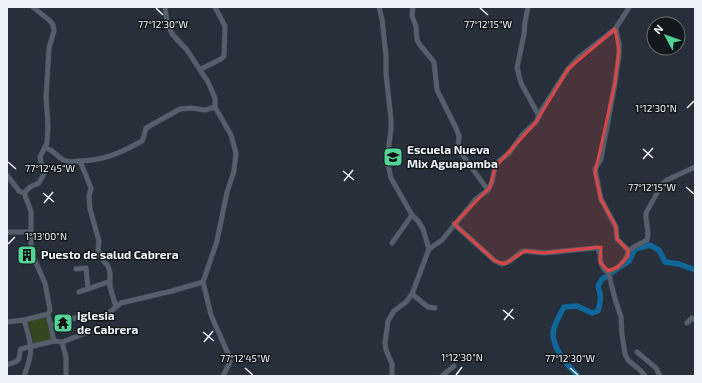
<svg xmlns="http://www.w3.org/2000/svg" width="702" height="383" font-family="'Exo 2',sans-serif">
<rect width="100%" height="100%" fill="#27303a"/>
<path fill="#344820" d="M 47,315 L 53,339 L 34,344 L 28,321 Z"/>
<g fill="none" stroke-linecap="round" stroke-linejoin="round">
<path stroke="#0e6699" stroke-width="5.5" d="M 578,376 C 568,365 553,350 553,333 C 554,324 560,315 564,307 L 577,306 L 592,313 L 598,311 C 601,303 601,294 598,286 L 602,279 L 629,261 L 635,249 L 650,245 L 659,250 L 665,262 L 679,264 L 695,270"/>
<defs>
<g id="minor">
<path d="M 165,7 L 167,22 L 172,34 L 187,50 L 208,82 L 215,98 L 215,107 L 231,135 L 236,153 L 234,171 L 227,192 L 217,241 L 203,282 L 211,315 L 229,356 L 230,362 L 223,376"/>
<path d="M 379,7 L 382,19 L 386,56 L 386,74 L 391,119 L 391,129 L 387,160 L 391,178 L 412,215 L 418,221 L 423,229 L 429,249 L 412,294 L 406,302 L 394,311 L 388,321 L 385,343 L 386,350 L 392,364 L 392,376"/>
<path d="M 413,7 L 412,16 L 416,26 L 417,40 L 420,45 L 434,62 L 437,90 L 456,128 L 459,136 L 458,149 L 488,190"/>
<path d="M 528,7 L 525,22 L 524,34 L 517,68 L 521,83 L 539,116"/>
<path d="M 201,69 L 221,59 L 224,56 L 225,26 L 215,7"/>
<path d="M 45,148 C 54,149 58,159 66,161 C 69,162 74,162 78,161 C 102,161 121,153 142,141 L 143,139 L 146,128 L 180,109 L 191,108 L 205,110 L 215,107"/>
<path d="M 80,161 L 91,188 L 89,196 L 90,209 L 99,241 L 98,250 L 102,259 L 108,266 L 110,273 L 110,287 L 116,307"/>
<path d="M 7,175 L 19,191 L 24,193 L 31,211 L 31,252 L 45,283 L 50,310 L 48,314 L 54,341"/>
<path d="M 24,193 L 30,187 L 39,183 L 44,174 L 40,157 L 47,143 L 48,125 L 46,97 L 49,48 L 54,31 L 53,25 L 50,21 L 33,7"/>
<path d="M 454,224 L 495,261 L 502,264 L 510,261 L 521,252 L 525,251 L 544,253 L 595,248 L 597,248 C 604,256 596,261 606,271 C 616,272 628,260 628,250 L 617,239 L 616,227 L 601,199 L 595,169 L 601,159 L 615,83 L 619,55 L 619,43 L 616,30 L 615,29"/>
<path d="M 7,232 L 31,232"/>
<path d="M 392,243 L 412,215"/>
<path d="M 429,249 L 442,240 L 476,199 L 488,190 L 492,182 L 495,167 L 499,161 L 509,153 L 522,135 L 536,122 L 541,111 L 568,69 L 578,58 L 615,29 L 625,14 L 629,7"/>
<path d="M 628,252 L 634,247 L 647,240 C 650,230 645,222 646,213 L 662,184 L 667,180 L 695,167"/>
<path d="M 76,269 L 86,268 L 88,289"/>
<path d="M 608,271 L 615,299 L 621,317 L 622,335 L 625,354 L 628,360 L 640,370 L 645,376"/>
<path d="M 79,292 L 108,282 L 110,285"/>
<path d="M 412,294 L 428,307 L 435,308"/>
<path d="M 24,320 C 32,346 34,350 24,376"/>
<path d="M 7,322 L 24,320 L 48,314"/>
<path d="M 687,323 L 692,318 L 695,320"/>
<path d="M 51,325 L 82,316 L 100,317 L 106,315 L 121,303 L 172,291 L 203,282"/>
<path d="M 62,342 L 66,357 L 66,376"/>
<path d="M 637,352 L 656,368 L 660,376"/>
<path d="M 7,365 C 18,360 19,364 20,351 L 21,349 L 54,341 L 62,342 L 86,333"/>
<path d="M 442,376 L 454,366"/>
</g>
</defs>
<use href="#minor" stroke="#444c55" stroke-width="5.5"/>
<use href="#minor" stroke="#555f6b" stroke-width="4.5"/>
</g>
<path fill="#d94647" fill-opacity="0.2" stroke="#d94647" stroke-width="3" stroke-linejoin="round" d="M 615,29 L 619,50 L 615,83 L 595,173 L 601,199 L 616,227 L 617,239 L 628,250 L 628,256 L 618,267 L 608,271 L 600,262 L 601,247 L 544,253 L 525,251 L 505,264 L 495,261 L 454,224 L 490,187 L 495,167 L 536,122 L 568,69 Z"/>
<path fill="none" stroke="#ebf1f8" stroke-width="1.5" d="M 156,8 L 163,15M 480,8 L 488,15M 687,108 L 694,101M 643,149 L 653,158M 643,159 L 653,148M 8,162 L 16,169M 343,171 L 354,180M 344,181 L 353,170M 686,187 L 694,194M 43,193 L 54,202M 44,203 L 53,192M 8,244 L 15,237M 503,310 L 514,319M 504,320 L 513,309M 203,332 L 214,341M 204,342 L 213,331M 245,368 L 253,375M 570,368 L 578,375M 456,375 L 462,367"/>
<defs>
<symbol id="school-square" viewBox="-11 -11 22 22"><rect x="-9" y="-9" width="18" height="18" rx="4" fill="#52d397" stroke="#13181c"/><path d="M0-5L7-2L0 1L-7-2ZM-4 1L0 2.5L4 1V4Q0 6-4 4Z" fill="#111"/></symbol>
<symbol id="building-square" viewBox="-11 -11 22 22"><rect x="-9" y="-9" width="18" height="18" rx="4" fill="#52d397" stroke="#13181c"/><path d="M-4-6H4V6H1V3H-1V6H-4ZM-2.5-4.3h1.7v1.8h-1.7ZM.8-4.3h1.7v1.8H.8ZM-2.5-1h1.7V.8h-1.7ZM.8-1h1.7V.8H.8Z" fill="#111"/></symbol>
<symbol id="temple-square" viewBox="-11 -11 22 22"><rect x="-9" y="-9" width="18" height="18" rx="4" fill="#52d397" stroke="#13181c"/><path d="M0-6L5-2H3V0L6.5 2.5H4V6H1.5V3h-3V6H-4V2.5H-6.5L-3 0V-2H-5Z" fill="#111"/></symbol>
</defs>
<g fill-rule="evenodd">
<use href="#school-square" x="382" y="146" width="22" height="22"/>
<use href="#building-square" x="16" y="244" width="22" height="22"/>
<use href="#temple-square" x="52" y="312" width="22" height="22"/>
</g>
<g text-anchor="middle" stroke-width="3" stroke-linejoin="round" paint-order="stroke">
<g font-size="12" font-weight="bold" fill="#ebf1f8" stroke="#13181c" text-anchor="start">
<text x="407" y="154">Escuela Nueva<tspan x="407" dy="14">Mix Aguapamba</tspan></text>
<text x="41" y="259">Puesto de salud Cabrera</text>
<text x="77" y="320">Iglesia<tspan x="77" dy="14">de Cabrera</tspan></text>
</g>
</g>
<g font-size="10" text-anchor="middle" fill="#ebf1f8" stroke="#13181c" stroke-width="3" stroke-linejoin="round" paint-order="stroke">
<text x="163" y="28">77°12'30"W</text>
<text x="488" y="28">77°12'15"W</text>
<text x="656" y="112">1°12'30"N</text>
<text x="50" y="172">77°12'45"W</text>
<text x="652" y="191">77°12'15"W</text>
<text x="46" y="240">1°13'00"N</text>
<text x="462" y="361">1°12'30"N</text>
<text x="245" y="362">77°12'45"W</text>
<text x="570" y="362">77°12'30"W</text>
</g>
<rect width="702" height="383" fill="none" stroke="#ebf1f8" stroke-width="16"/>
<g transform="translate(666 36) rotate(311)"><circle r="19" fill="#13181c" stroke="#696f74"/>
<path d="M0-3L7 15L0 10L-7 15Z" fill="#52d397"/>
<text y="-6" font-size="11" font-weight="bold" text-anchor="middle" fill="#ebf1f8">N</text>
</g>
</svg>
